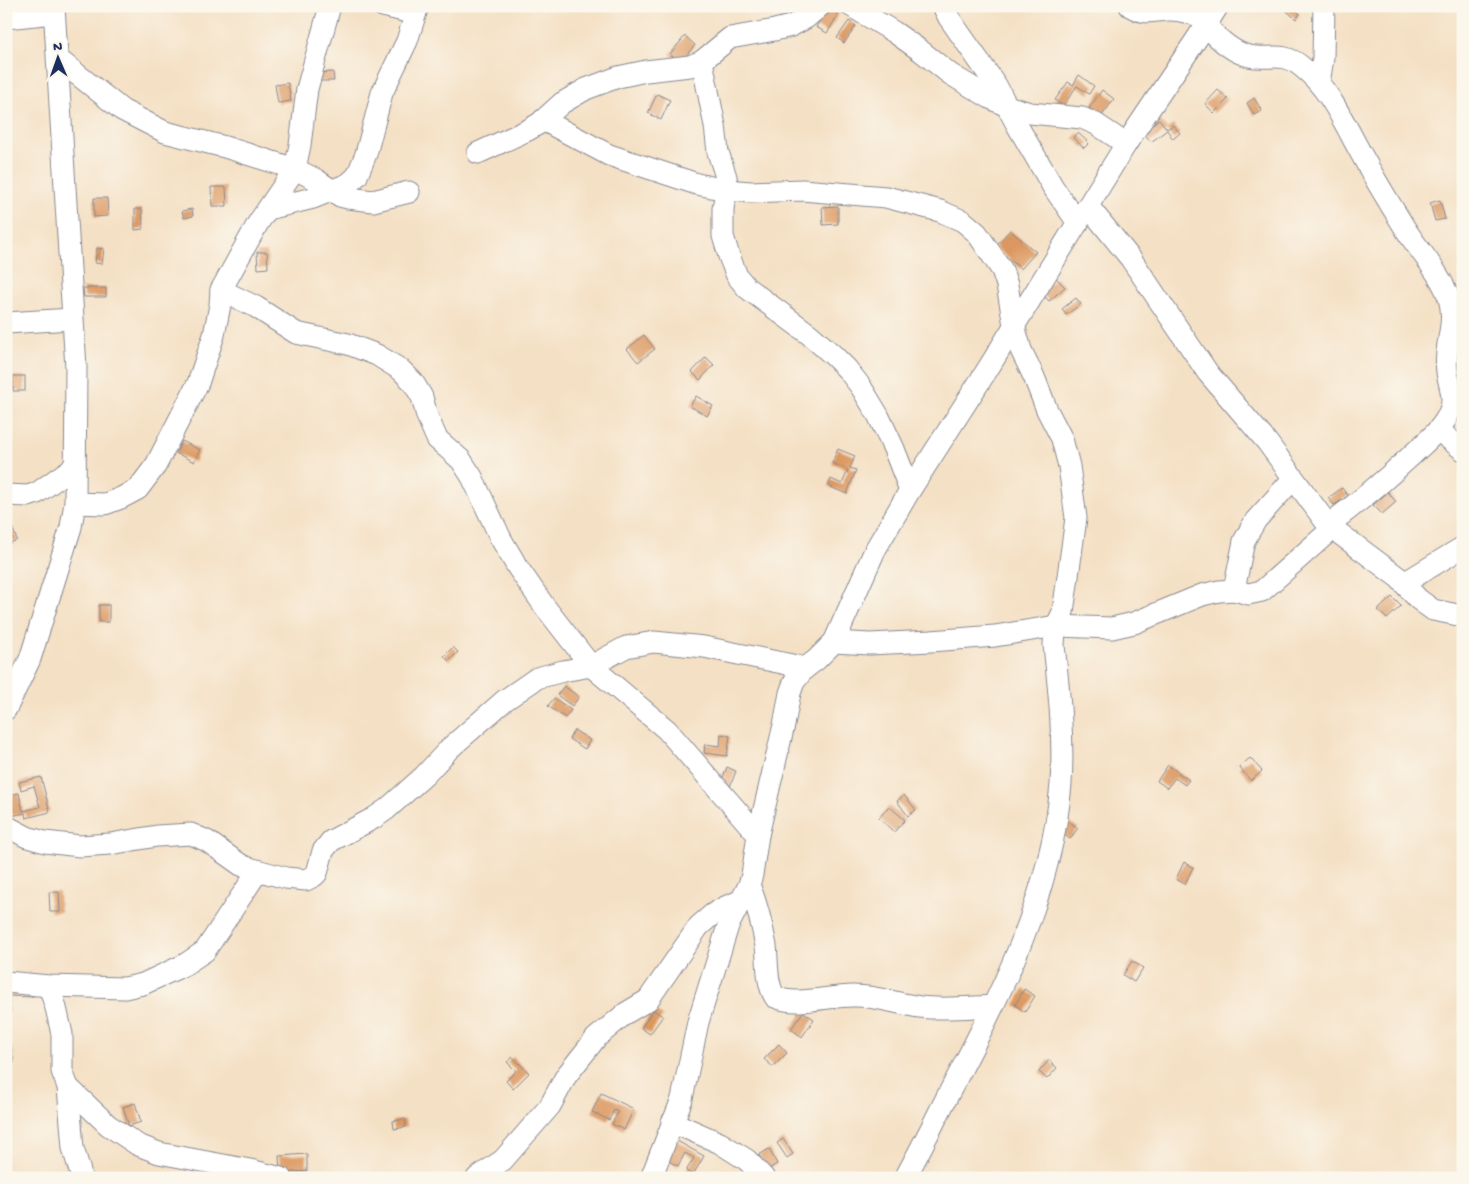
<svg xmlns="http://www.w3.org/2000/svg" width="1469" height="1184" font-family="'Gochi Hand',sans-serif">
<rect width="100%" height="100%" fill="#fbf7ec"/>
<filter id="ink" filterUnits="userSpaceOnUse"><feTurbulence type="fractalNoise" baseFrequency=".02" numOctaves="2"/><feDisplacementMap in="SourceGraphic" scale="10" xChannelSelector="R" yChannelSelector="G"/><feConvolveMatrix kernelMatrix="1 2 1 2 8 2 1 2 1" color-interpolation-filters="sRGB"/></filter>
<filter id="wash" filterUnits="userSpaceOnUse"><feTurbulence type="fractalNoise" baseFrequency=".0096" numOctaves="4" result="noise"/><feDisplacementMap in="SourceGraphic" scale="20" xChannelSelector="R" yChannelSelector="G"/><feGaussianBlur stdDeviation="1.12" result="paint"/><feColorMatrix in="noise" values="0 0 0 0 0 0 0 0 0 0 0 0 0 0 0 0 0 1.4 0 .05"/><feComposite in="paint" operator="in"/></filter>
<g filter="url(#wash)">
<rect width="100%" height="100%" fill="#f4e0c4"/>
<g id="blocks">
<g fill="#db975e">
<path d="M 1281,6 L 1292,6 L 1300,14 L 1296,19 Z"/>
<path d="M 828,8 L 839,14 L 827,33 L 816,27 Z"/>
<path d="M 849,21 L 856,26 L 844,43 L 837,38 Z"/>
<path d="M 685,36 L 695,45 L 680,63 L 670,54 Z"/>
<path d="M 333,72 L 334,81 L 318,81 L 318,73 Z"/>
<path d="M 1079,75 L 1094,86 L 1089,94 L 1077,86 L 1063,106 L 1055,100 L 1068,82 L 1073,85 Z"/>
<path d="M 288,83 L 291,101 L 278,103 L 275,85 Z"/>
<path d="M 1102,90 L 1114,99 L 1101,117 L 1089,108 Z"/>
<path d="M 1218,90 L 1228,99 L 1214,113 L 1205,104 Z"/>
<path d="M 657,94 L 670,100 L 661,120 L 648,113 Z"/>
<path d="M 1254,98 L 1262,111 L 1254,115 L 1247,103 Z"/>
<path d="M 1159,119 L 1167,129 L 1173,125 L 1180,133 L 1173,139 L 1167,130 L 1151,142 L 1143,132 Z"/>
<path d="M 1078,133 L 1089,143 L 1084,148 L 1073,138 Z"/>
<path d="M 6,166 L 11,166 L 11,183 L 6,184 Z"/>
<path d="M 211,187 L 226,187 L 227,206 L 212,206 Z"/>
<path d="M 94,198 L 107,198 L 108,216 L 94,217 Z"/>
<path d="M 1440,200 L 1445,219 L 1435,221 L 1430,203 Z"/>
<path d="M 838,206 L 838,224 L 823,225 L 822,207 Z"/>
<path d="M 135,209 L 142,209 L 143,229 L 135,230 Z"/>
<path d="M 192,209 L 193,216 L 184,218 L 182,211 Z"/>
<path d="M 1010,230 L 1036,252 L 1021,269 L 995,247 Z"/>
<path d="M 97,248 L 104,249 L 102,264 L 95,263 Z"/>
<path d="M 257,252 L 267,252 L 268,268 L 258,269 Z"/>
<path d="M 1056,278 L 1065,287 L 1049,301 L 1040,292 Z"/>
<path d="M 83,288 L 106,288 L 106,297 L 84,297 Z"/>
<path d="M 1076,298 L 1081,304 L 1066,315 L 1062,309 Z"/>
<path d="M 644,335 L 655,349 L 638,362 L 627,349 Z"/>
<path d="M 706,357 L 714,365 L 700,380 L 692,372 Z"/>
<rect x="13" y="376" width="12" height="15"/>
<path d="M 696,396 L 713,406 L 707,416 L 690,406 Z"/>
<path d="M 182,441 L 200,450 L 194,462 L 176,453 Z"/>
<path d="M 838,449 L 855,456 L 850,468 L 856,470 L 847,494 L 828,486 L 831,479 L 842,484 L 848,470 L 832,463 Z"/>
<path d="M 1342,488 L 1348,496 L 1334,505 L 1328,498 Z"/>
<path d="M 1388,492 L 1396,502 L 1382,514 L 1373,505 Z"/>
<path d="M 9,520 L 17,540 L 6,545 L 6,521 Z"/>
<path d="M 1392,597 L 1401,606 L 1387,619 L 1378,610 Z"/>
<rect x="99" y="605" width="10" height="17"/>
<path d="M 453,647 L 458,652 L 449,661 L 444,656 Z"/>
<path d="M 564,686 L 579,697 L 572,706 L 557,695 Z"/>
<path d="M 554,698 L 571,710 L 565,718 L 548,706 Z"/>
<path d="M 574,730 L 590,740 L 585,749 L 569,739 Z"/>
<path d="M 721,734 L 730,736 L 727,756 L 704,753 L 705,744 L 720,746 Z"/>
<path d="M 1250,758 L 1262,771 L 1251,781 L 1239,767 Z"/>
<path d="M 1168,765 L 1189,780 L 1185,785 L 1175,778 L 1167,788 L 1157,781 Z"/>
<path d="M 727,767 L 736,771 L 730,787 L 721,783 Z"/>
<path d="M 41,777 L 50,812 L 26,818 L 25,813 L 11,816 L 6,796 L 19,793 L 23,811 L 40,807 L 34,786 L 21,790 L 19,782 Z"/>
<path d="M 904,795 L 916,810 L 908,816 L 897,801 Z"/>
<path d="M 889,806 L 905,820 L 894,832 L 879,818 Z"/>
<path d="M 1063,817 L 1078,828 L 1070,839 L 1055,828 Z"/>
<path d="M 1184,862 L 1193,867 L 1185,884 L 1176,879 Z"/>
<path d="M 49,892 L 59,892 L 60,912 L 50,912 Z"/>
<path d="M 1132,961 L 1143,968 L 1134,982 L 1123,975 Z"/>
<path d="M 6,988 L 34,989 L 33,997 L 9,996 L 9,1014 L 6,1014 Z"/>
<path d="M 1024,989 L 1035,996 L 1025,1012 L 1015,1005 Z"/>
<path d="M 653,1010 L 663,1016 L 650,1034 L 641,1028 Z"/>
<path d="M 803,1012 L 814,1019 L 802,1037 L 791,1029 Z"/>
<path d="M 779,1044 L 787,1053 L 773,1067 L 764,1059 Z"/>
<path d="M 11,1046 L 14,1063 L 6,1065 L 6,1047 Z"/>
<path d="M 513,1057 L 529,1073 L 513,1089 L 506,1081 L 516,1071 L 507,1062 Z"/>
<path d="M 1049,1060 L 1057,1068 L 1047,1079 L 1039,1072 Z"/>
<path d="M 601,1093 L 634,1109 L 624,1130 L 612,1124 L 618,1112 L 614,1110 L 609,1120 L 592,1112 Z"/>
<path d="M 135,1103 L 141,1122 L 129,1126 L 123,1107 Z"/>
<path d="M 405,1119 L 406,1127 L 394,1129 L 393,1121 Z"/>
<path d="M 783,1139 L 793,1154 L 787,1158 L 777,1143 Z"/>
<path d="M 677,1141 L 704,1156 L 693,1175 L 686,1171 L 694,1158 L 685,1153 L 678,1166 L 666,1160 Z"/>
<path d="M 769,1149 L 777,1164 L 767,1170 L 759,1155 Z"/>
<path d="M 307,1154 L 307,1171 L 280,1173 L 279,1156 Z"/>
</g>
</g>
</g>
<g filter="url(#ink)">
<use href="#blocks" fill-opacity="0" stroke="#888891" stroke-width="1"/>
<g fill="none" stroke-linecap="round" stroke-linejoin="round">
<defs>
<g id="minor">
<path d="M 383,6 L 408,12 L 416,11"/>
<path d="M 851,6 L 894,32 L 921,51 L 950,74 L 990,98 L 1007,106 L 1030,113 L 1082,118 L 1096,124 L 1126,144"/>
<path d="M 943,6 L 949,18 L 996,85 L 1017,125 L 1053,187 L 1078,223"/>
<path d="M 1130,6 C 1147,16 1153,10 1170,10 C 1184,10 1197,15 1209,20"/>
<path d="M 6,18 L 54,13"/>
<path d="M 1206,25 C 1217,38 1232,52 1249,56 C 1270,61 1282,50 1302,67 C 1329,88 1343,121 1359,150 C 1373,176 1388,201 1403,225 C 1417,249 1440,272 1449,298 C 1457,325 1443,345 1447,372 C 1449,386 1456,399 1449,413 C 1442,430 1425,442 1412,455 C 1385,480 1358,503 1328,525"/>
<path d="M 58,59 L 122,110 L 165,132 L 225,147 L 295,169 L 317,180 L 340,196 L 348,198 L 373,201 L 409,192"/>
<path d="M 702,61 L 715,126 L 718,152 L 726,177 L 727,185 L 723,209 L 723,236 L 729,256 L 737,276 L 747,288 L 809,334 L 834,356 L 847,369 L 861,387 L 878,415 L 894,449 L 910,490"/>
<path d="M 1319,83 L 1323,58 L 1324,6"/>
<path d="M 543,120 L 609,155 L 697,184 L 726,190 L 750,192 L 802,190 L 886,197 L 940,211 L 963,221 L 977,233 L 1002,270 L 1007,285 L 1014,325 L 1021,350 L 1034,377 L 1047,410 L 1062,439 L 1069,466 L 1076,518 L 1065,598 L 1063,612 L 1055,629 L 1054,645 C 1059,691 1064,737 1061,784 C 1052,893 1001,995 950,1091 C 935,1120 921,1149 905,1178"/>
<path d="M 478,153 L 528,130 L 540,123 L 562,103 L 586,89 L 618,77 L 646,71 L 690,66 L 702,61 L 730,38 L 775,30 L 791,26 L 806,18 L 820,6"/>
<path d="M 1088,206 L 1131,259 L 1208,373 L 1267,442 L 1328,525 L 1399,578 L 1418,599 L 1433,610 L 1463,616"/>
<path d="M 268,209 L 313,198 L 348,184 L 357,176 L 366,154 L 382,93 L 407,41 L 418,6"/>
<path d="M 221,290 L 256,307 L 296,333 L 348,344 L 377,355 L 401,370 L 413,382 L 422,397 L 427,416 L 437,439 L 461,460 L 472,477 L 501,539 L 518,568 L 545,607 L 591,666 L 667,730 L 758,835"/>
<path d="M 6,323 L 72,319"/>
<path d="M 1438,430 L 1463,450"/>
<path d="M 6,495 L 28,496 L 37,493 L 75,466"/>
<path d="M 75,503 L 105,504 L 121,498 L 138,489 L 156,465 L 198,383 L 214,335 L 220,305 L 221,290 L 258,223 L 295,169 L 300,145 L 307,89 L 330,6"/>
<path d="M 1404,583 L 1463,547"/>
<path d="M 1234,590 L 1244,541 L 1250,530 L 1256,520 L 1293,479"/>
<path d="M 834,642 L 870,644 L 931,641 L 995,636 L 1056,626 L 1112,628 L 1134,623 L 1202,595 L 1219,591 L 1234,590 L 1248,594 L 1262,591 L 1333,528"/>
<path d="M 6,709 L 30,659 L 71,527 L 75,503 L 76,368 L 54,6"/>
<path d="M 6,826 L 27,837 L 45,842 L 80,846 L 110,844 L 157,836 L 191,834 L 207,841 L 241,865 L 249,868 L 286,878 L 306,880 L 314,876 L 317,873 L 323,851 L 331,841 L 374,818 L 387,809 L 424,776 L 450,748 L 505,700 L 537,678 L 563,671 L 591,666 L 626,647 L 654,642 L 704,647 L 797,666 L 804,669"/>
<path d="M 749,885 C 757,904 762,925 766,946 C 768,962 766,983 775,997 C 797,1007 831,995 855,996 C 877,996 898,1004 920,1007 C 944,1010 969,1007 993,1006"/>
<path d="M 6,982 L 49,986 L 125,988 L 143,984 L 184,965 L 205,951 L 258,871"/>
<path d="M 49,986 L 56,1008 L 62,1034 L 62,1071 L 68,1087 L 73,1148 L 82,1178"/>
<path d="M 68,1087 L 108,1125 L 138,1145 L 159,1153 L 250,1170 L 281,1178"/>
<path d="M 672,1122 L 720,1143 L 747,1160 L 764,1178"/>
<path d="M 477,1178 L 503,1160 L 550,1106 L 566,1076 L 596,1038 L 626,1013 L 648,1000 L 699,926 L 713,914 L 725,907 L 740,901"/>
<path d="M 651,1178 L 682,1099 L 698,1022 L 728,926 L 749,885 L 752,875 L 758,835 L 784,725 L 790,693 L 794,682 L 804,669 L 816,660 L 834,642 L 875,550 L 910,490 L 989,367 L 1126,144 L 1206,25 L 1218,6"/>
</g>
</defs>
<use href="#minor" stroke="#888891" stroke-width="23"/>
<use href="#minor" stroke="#fff" stroke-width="21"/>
</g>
</g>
<rect width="1469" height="1184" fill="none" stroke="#fbf7ec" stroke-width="25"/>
<g transform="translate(58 58) rotate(358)" stroke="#fbf7ec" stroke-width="4" paint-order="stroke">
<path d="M0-4L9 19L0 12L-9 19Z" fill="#1b2f5e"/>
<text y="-8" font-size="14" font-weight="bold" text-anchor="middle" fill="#1b2f5e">N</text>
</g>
</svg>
